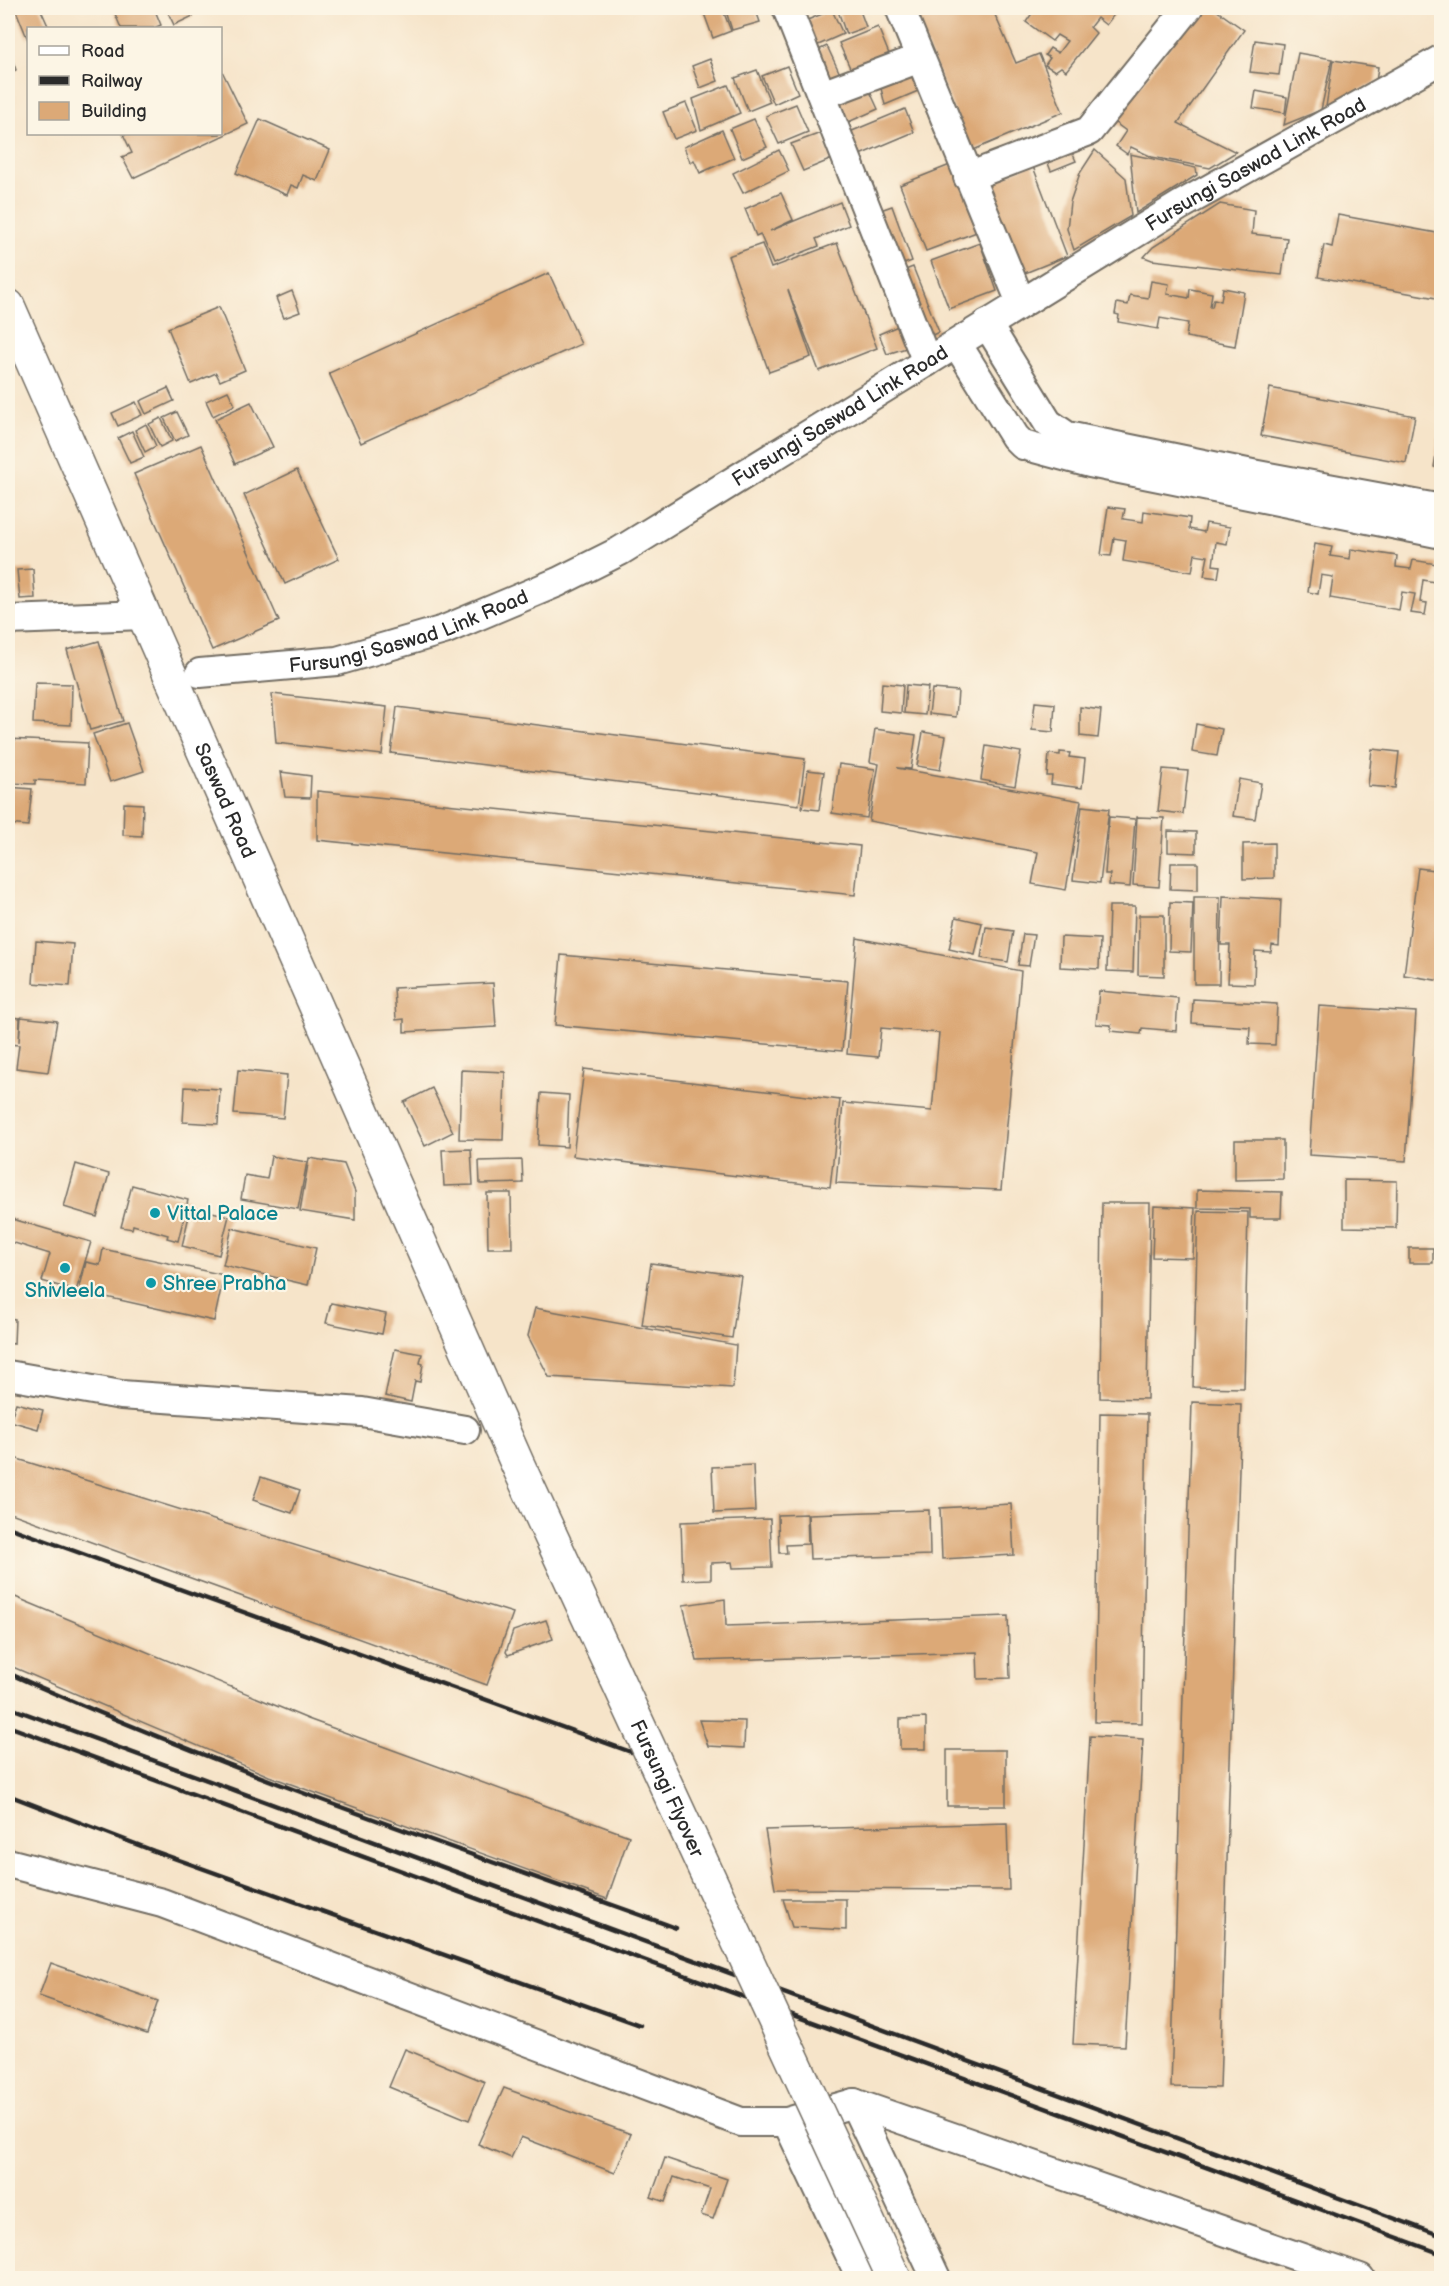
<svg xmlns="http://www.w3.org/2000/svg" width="1449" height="2286" font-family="'Balsamiq Sans',sans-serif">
<rect width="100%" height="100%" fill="#fcf5e5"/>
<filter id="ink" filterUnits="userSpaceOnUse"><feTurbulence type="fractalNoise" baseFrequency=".0167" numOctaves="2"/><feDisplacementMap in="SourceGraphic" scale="12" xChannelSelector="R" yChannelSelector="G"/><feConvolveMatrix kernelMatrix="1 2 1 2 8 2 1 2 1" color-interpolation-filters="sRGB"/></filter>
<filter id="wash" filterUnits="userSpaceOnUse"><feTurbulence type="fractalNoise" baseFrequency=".008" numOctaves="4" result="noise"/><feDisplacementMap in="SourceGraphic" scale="24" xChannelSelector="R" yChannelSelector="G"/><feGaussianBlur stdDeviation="1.35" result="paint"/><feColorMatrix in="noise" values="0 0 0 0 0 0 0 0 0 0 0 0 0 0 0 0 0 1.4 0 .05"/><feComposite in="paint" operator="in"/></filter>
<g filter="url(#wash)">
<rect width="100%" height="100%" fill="#f6e4c9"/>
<g id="blocks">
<g fill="#dca977">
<path d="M 15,8 L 40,8 L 49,28 L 28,28 L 28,40 Z"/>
<path d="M 117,8 L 130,8 L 132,13 L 145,8 L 154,8 L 161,25 L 154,28 L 121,28 L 113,9 Z"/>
<path d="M 166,8 L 188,8 L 193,16 L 174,25 Z"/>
<path d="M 702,8 L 722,8 L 731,31 L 713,38 Z"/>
<path d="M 725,8 L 755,8 L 760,22 L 732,30 Z"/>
<path d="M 837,8 L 859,8 L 866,27 L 846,34 Z"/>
<path d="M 911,8 L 992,8 L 1016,63 L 1039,54 L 1063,112 L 971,151 Z"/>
<path d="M 1027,8 L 1119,8 L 1106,25 L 1097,18 L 1090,27 L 1096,33 L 1066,71 L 1061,67 L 1055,71 L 1045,65 L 1050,58 L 1045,55 L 1050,48 L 1058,53 L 1067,41 L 1057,35 L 1052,41 L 1026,22 L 1033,12 Z"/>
<path d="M 1198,8 L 1213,8 L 1244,30 L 1178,123 L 1236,152 L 1210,168 L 1152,157 L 1131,147 L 1127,154 L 1116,146 L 1126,131 L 1114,122 Z"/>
<path d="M 832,10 L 843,34 L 816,46 L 805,21 Z"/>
<path d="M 878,27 L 889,54 L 851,70 L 839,43 Z"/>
<path d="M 1255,40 L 1283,44 L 1279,75 L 1250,72 Z"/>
<path d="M 827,46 L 841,76 L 823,84 L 812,53 Z"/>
<path d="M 8,48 L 16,70 L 8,74 Z"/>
<path d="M 1298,53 L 1332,59 L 1321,110 L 1284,125 Z"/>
<path d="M 710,59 L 718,81 L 700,88 L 692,66 Z"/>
<path d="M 1333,60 L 1378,67 L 1376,82 L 1326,107 Z"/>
<path d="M 787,66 L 798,93 L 774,104 L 762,76 Z"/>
<path d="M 220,67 L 248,124 L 133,178 L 122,157 L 132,153 L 123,134 L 220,134 Z"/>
<path d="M 908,68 L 918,91 L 885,105 L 879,80 Z"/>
<path d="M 757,70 L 770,102 L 748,111 L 735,78 Z"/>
<path d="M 866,83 L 878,109 L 837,127 L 830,99 Z"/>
<path d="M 728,85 L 740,113 L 701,130 L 693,99 Z"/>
<path d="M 1256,91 L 1287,97 L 1285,113 L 1253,108 Z"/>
<path d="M 686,103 L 697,130 L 674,139 L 663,112 Z"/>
<path d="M 796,104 L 808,132 L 779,144 L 766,116 Z"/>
<path d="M 905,109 L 914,132 L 855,157 L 845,134 Z"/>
<path d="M 260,119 L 330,150 L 317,181 L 303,175 L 298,188 L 291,185 L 287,195 L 236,173 Z"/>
<path d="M 754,119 L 767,147 L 742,158 L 730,129 Z"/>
<path d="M 722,130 L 734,158 L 700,173 L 694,160 L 690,162 L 684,147 Z"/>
<path d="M 821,133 L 832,159 L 803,171 L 791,144 Z"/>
<path d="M 1070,148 L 1076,161 L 1051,171 L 1046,158 Z"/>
<path d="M 779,150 L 789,171 L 743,193 L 733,173 Z"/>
<path d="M 1095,150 L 1126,178 L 1131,216 L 1074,250 L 1067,229 L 1070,202 L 1080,173 Z"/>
<path d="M 1130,154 L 1196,168 L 1197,175 L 1136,213 Z"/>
<path d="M 955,163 L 982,230 L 926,251 L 900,185 Z"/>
<path d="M 1032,164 L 1067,256 L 1020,275 L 980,186 Z"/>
<path d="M 781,193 L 793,220 L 770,231 L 840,202 L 849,225 L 816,239 L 819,246 L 773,264 L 760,234 L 756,236 L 745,209 Z"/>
<path d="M 1220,204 L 1254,210 L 1252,234 L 1287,238 L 1282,275 L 1152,260 L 1144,257 L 1153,247 Z"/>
<path d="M 892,206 L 912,261 L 893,268 L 872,213 Z"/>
<path d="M 1338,215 L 1442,234 L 1442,299 L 1318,277 L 1324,245 L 1332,247 Z"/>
<path d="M 837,243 L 877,348 L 819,371 L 788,290 L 811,357 L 769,372 L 728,256 L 762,244 L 771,268 Z"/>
<path d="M 980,243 L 997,291 L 949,309 L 931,261 Z"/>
<path d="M 913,267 L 939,332 L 921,340 L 895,274 Z"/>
<path d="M 549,273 L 581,344 L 361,443 L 329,373 Z"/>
<path d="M 1151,281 L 1169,284 L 1167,294 L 1189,298 L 1190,289 L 1212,293 L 1210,307 L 1212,307 L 1214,299 L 1221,301 L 1223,288 L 1244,292 L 1235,346 L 1186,337 L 1188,323 L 1160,318 L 1158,329 L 1118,322 L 1119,315 L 1115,314 L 1117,303 L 1128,305 L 1130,295 L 1148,298 Z"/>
<path d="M 292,291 L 300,312 L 284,318 L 276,298 Z"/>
<path d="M 219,307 L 245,370 L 220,381 L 216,373 L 191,384 L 168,328 Z"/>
<path d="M 898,326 L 906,348 L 887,354 L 879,334 Z"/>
<path d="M 168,388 L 174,401 L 146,414 L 140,401 Z"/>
<path d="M 1270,388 L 1415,416 L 1406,463 L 1261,436 Z"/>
<path d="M 228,391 L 235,405 L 213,416 L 206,401 Z"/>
<path d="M 136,402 L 142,415 L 118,426 L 112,413 Z"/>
<path d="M 251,402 L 273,447 L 235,464 L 215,419 Z"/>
<path d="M 177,412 L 188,435 L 175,441 L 164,418 Z"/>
<path d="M 161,418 L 172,441 L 160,447 L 149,424 Z"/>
<path d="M 146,424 L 156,446 L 145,452 L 135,430 Z"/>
<path d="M 132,431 L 144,457 L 130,463 L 118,438 Z"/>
<path d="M 1440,431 L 1442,431 L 1442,469 L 1434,467 Z"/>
<path d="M 201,445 L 279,621 L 212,650 L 134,474 Z"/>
<path d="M 297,470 L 339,559 L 285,584 L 244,495 Z"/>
<path d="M 1108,507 L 1125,509 L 1123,519 L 1143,522 L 1144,511 L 1190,518 L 1189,529 L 1204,532 L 1206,523 L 1230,527 L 1227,544 L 1216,542 L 1213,565 L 1220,566 L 1218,578 L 1204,576 L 1208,556 L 1195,554 L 1192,572 L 1123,561 L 1126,540 L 1114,538 L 1111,556 L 1101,555 Z"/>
<path d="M 1315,544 L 1332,547 L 1330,556 L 1350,559 L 1351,549 L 1397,556 L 1396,567 L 1411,569 L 1413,560 L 1437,564 L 1434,582 L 1423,580 L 1420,602 L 1427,603 L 1425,615 L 1411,613 L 1415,594 L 1402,592 L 1399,610 L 1330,598 L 1333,577 L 1321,575 L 1318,594 L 1308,592 Z"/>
<path d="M 33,569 L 35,598 L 20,599 L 17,570 Z"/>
<path d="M 99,641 L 123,721 L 90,730 L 67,650 Z"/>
<path d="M 35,683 L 72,684 L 71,725 L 33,723 Z"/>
<path d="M 882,683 L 903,685 L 901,713 L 880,711 Z"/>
<path d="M 906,685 L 928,687 L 925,715 L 904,713 Z"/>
<path d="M 932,689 L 958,691 L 956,717 L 929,714 Z"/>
<path d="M 272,694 L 387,707 L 382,755 L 276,743 Z"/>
<path d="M 1035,702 L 1055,704 L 1053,732 L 1032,730 Z"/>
<path d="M 397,707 L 805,759 L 799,805 L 391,753 Z"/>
<path d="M 1080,707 L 1101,710 L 1098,738 L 1080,736 Z"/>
<path d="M 127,723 L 144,771 L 110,782 L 93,734 Z"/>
<path d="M 1196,724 L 1222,729 L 1217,756 L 1192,752 Z"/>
<path d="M 875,729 L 916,735 L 911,769 L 897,768 L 1081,801 L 1066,890 L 1032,884 L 1038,852 L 869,821 L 879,764 L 870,762 Z"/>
<path d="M 923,732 L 946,736 L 940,770 L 917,766 Z"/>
<path d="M 8,739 L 88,743 L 86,783 L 35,780 L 35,784 L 8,783 Z"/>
<path d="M 986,746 L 1021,752 L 1015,786 L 981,780 Z"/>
<path d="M 1372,749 L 1399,752 L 1395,788 L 1368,786 Z"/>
<path d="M 1060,752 L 1070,753 L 1069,757 L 1085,759 L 1082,788 L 1051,784 L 1052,776 L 1047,776 L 1049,754 L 1060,755 Z"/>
<path d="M 839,764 L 875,769 L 867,818 L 832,813 Z"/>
<path d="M 1163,769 L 1188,771 L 1183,814 L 1158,811 Z"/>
<path d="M 808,770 L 824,772 L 819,810 L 802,808 Z"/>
<path d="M 281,772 L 311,776 L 310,798 L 285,797 Z"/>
<path d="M 1239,779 L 1261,783 L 1255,819 L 1233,816 Z"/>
<path d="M 8,787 L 32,789 L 28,826 L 8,824 Z"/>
<path d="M 317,791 L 860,846 L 855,895 L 317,840 Z"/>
<path d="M 124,803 L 143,804 L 142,836 L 123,835 Z"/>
<path d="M 1082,806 L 1109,809 L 1100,883 L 1073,880 Z"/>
<path d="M 1109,817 L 1135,819 L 1130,887 L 1109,885 L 1110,874 L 1105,874 Z"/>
<path d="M 1137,817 L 1164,818 L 1159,887 L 1133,885 Z"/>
<path d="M 1168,831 L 1196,832 L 1196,853 L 1168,852 Z"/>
<path d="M 1274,843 L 1274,878 L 1243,879 L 1243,844 Z"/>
<path d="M 1171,863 L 1198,863 L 1198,890 L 1170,889 Z"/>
<path d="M 1418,868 L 1442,871 L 1442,981 L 1404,975 Z"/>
<path d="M 1223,896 L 1281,899 L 1279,946 L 1272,945 L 1271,952 L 1255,951 L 1254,984 L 1228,983 L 1230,945 L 1221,945 Z"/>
<path d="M 1194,897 L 1220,897 L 1219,984 L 1194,984 Z"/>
<path d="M 1170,902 L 1193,903 L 1191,952 L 1169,951 Z"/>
<path d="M 1109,906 L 1135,906 L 1133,972 L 1107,971 Z"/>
<path d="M 1139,915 L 1164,915 L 1164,976 L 1138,975 Z"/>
<path d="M 956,917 L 982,923 L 975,955 L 949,949 Z"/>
<path d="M 986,927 L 1013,931 L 1008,962 L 981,958 Z"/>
<path d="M 1023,934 L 1034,935 L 1029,966 L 1018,965 Z"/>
<path d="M 1061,937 L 1100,939 L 1099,969 L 1060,967 Z"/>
<path d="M 857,938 L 1021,971 L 1001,1190 L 836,1183 L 843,1103 L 932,1111 L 939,1033 L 881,1028 L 878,1057 L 847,1054 Z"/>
<path d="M 36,941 L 73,944 L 70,986 L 33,983 Z"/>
<path d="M 561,955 L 848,981 L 842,1051 L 555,1025 Z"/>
<path d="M 493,983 L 496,1027 L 404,1032 L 404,1019 L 396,1020 L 394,988 Z"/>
<path d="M 1099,991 L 1178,998 L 1176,1031 L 1142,1028 L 1141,1034 L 1111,1031 L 1111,1025 L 1096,1024 Z"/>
<path d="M 1193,999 L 1277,1004 L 1275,1045 L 1249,1044 L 1250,1027 L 1192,1023 Z"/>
<path d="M 1319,1006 L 1416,1012 L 1406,1161 L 1309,1155 Z"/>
<path d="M 8,1017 L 20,1018 L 19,1042 L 21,1017 L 57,1021 L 48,1072 L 16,1068 L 19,1045 L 8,1044 Z"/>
<path d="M 584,1069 L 840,1100 L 830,1187 L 573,1156 Z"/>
<path d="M 238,1070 L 287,1075 L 283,1118 L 234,1114 Z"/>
<path d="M 461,1070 L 505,1072 L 503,1140 L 459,1139 Z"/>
<path d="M 185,1087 L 220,1089 L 218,1124 L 183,1122 Z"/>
<path d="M 432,1088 L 453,1132 L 425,1146 L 404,1102 Z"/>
<path d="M 541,1093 L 569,1095 L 567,1147 L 538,1145 Z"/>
<path d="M 1235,1140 L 1283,1140 L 1283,1179 L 1235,1180 Z"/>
<path d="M 471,1149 L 473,1185 L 444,1186 L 442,1150 Z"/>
<path d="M 271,1156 L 307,1162 L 298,1209 L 241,1199 L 245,1175 L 267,1179 Z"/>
<path d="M 309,1158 L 344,1164 L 355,1192 L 355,1220 L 300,1211 Z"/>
<path d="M 522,1160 L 523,1183 L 480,1184 L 479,1161 Z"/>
<path d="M 76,1164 L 109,1174 L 97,1217 L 64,1207 Z"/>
<path d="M 1344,1180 L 1397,1181 L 1396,1228 L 1344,1227 Z"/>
<path d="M 132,1185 L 188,1200 L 178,1241 L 167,1238 L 168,1235 L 133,1225 L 132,1229 L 121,1227 Z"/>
<path d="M 1197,1190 L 1282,1192 L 1281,1218 L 1250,1218 L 1250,1209 L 1197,1208 Z"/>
<path d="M 487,1193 L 511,1193 L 512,1248 L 488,1248 Z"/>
<path d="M 1102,1203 L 1150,1203 L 1147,1399 L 1100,1398 Z"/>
<path d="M 1154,1206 L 1195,1208 L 1193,1258 L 1152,1257 Z"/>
<path d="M 191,1207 L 229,1216 L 219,1255 L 182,1246 Z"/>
<path d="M 1198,1211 L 1248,1212 L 1244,1388 L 1193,1387 Z"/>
<path d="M 9,1218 L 91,1242 L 76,1291 L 42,1281 L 50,1254 L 8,1241 Z"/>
<path d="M 232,1228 L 316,1248 L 308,1285 L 223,1265 Z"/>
<rect x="1409" y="1248" width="24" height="15"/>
<path d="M 103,1249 L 224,1275 L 214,1321 L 79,1291 L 86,1262 L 100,1265 Z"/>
<path d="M 651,1263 L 741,1276 L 732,1338 L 642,1325 Z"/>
<path d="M 8,1272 L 12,1272 L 11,1316 L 8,1316 Z"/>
<path d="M 331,1303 L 386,1314 L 382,1334 L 326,1323 Z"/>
<path d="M 535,1308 L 736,1345 L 733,1388 L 549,1377 L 528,1336 Z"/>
<path d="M 8,1318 L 15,1319 L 14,1344 L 8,1343 Z"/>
<path d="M 395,1349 L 422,1354 L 420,1363 L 423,1364 L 420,1382 L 415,1381 L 411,1402 L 385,1396 Z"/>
<path d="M 1192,1402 L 1241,1404 L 1220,2088 L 1171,2087 Z"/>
<path d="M 16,1403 L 43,1410 L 38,1429 L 10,1421 Z"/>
<path d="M 1100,1413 L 1147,1414 L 1142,1723 L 1095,1722 Z"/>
<path d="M 8,1456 L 513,1613 L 487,1685 L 8,1512 Z"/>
<path d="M 753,1465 L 755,1511 L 714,1513 L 712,1467 Z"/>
<path d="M 261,1477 L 300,1490 L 292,1513 L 253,1500 Z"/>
<path d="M 1011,1504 L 1014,1555 L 942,1559 L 940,1508 Z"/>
<path d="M 929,1510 L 930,1555 L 810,1559 L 808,1514 Z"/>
<path d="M 807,1514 L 808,1544 L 786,1545 L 787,1553 L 779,1553 L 778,1515 Z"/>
<path d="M 770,1519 L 772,1567 L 733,1568 L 732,1562 L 711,1563 L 711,1579 L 683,1580 L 681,1522 Z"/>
<path d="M 8,1594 L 308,1719 L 629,1836 L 607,1899 L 269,1776 L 8,1665 Z"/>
<path d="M 725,1599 L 726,1626 L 1008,1616 L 1010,1678 L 978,1679 L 977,1652 L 697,1661 L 683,1605 Z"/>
<path d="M 546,1620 L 553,1639 L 508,1655 L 506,1652 L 513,1631 Z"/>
<path d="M 926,1718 L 926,1749 L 900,1749 L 900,1719 Z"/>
<path d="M 699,1720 L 745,1721 L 744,1748 L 708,1746 Z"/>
<path d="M 1090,1736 L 1143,1739 L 1125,2046 L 1073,2044 Z"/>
<rect x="947" y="1750" width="59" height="56"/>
<path d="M 1007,1823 L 1009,1890 L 775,1889 L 765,1830 Z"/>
<path d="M 783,1899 L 846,1899 L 846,1930 L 792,1927 Z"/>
<path d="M 51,1963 L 158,2001 L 147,2034 L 39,1996 Z"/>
<path d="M 405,2049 L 485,2082 L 469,2120 L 389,2087 Z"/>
<path d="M 504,2088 L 631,2134 L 615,2173 L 521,2137 L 511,2158 L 478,2144 Z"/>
<path d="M 665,2158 L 727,2179 L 713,2219 L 701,2215 L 710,2189 L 674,2177 L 665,2202 L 651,2197 Z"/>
</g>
</g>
</g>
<g filter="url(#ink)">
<use href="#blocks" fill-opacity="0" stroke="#726c62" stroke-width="1.5"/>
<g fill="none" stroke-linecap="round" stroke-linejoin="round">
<defs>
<g id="minor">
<path d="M 787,8 L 927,362"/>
<path d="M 900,8 L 1021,303"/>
<path d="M 822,95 L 920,58"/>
<path d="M 968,177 L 1089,131 L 1188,8"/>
<path d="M 987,324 L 1048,423 L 1067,436 L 1252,474 L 1442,509"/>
<path d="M 957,344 L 1015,437 L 1023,445 L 1090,463 L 1442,534"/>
<path d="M 8,620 L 144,615"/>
<path id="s1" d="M 200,673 L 337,661 L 444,630 L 558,582 L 620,551 L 1181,205 L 1442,59"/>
<path d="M 8,1375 L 121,1395 L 362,1412 L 465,1430"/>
<path d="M 8,1863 L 162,1903 L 741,2122 L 787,2122 L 854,2103 L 1360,2278"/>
<path d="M 854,2103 L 936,2278"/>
<path d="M 787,2122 L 861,2278"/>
</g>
<g id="highway">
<path id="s2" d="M 8,306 L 443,1295"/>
</g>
</defs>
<use href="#minor" stroke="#726c62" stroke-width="32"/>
<use href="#highway" stroke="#726c62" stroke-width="36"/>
<use href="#minor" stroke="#fff" stroke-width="28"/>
<use href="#highway" stroke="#fff" stroke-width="33"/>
<g stroke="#2b2b2b" stroke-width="4.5">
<path d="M 8,1527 L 631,1752"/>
<path d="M 8,1673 C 225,1770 452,1847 676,1928"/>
<path d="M 8,1707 C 486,1883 965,2056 1442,2236"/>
<path d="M 8,1726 L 1442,2254"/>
<path d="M 8,1795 L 154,1851 L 640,2025"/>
</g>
<defs>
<g id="highway-bridge">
<path id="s3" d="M 443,1295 L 517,1463 L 894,2278"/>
</g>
</defs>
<use href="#highway-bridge" stroke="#726c62" stroke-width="36" stroke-linecap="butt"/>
<use href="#highway-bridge" stroke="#fff" stroke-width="33"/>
</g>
</g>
<g fill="#0f9aa8" stroke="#fcf5e5" stroke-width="2">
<circle cx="155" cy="1213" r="6"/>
<circle cx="65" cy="1268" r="6"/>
<circle cx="151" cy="1283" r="6"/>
</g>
<g text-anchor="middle" stroke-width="4.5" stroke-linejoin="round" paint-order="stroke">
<g font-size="20" fill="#2b2b2b" stroke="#fcf5e5">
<text dy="7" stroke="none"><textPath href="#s1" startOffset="1186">Fursungi Saswad Link Road</textPath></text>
<text dy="7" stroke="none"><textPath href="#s1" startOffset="700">Fursungi Saswad Link Road</textPath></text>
<text dy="7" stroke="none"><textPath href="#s1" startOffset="214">Fursungi Saswad Link Road</textPath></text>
<text dy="7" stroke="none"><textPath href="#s2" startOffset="540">Saswad Road</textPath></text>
<text dy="7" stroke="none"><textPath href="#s3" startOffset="542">Fursungi Flyover</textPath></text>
</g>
<g font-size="20" fill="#0d838f" stroke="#fcf5e5" text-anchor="start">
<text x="167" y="1220">Vittal Palace</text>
<text x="163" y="1290">Shree Prabha</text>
<text x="65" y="1297" text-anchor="middle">Shivleela</text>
</g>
</g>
<rect width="1449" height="2286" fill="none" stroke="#fcf5e5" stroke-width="30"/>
<rect x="27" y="27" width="195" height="108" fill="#fcf5e5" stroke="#a8a49b" stroke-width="1.5"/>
<rect x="39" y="46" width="30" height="9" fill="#ffffff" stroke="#a8a49b" stroke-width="1.5"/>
<text x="81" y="57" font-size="18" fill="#2b2b2b">Road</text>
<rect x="39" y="76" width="30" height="9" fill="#2b2b2b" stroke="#a8a49b" stroke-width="1.5"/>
<text x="81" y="87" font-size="18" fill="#2b2b2b">Railway</text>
<rect x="39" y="102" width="30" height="18" fill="#dca977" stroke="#a8a49b" stroke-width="1.5"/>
<text x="81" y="117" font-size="18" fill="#2b2b2b">Building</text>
</svg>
